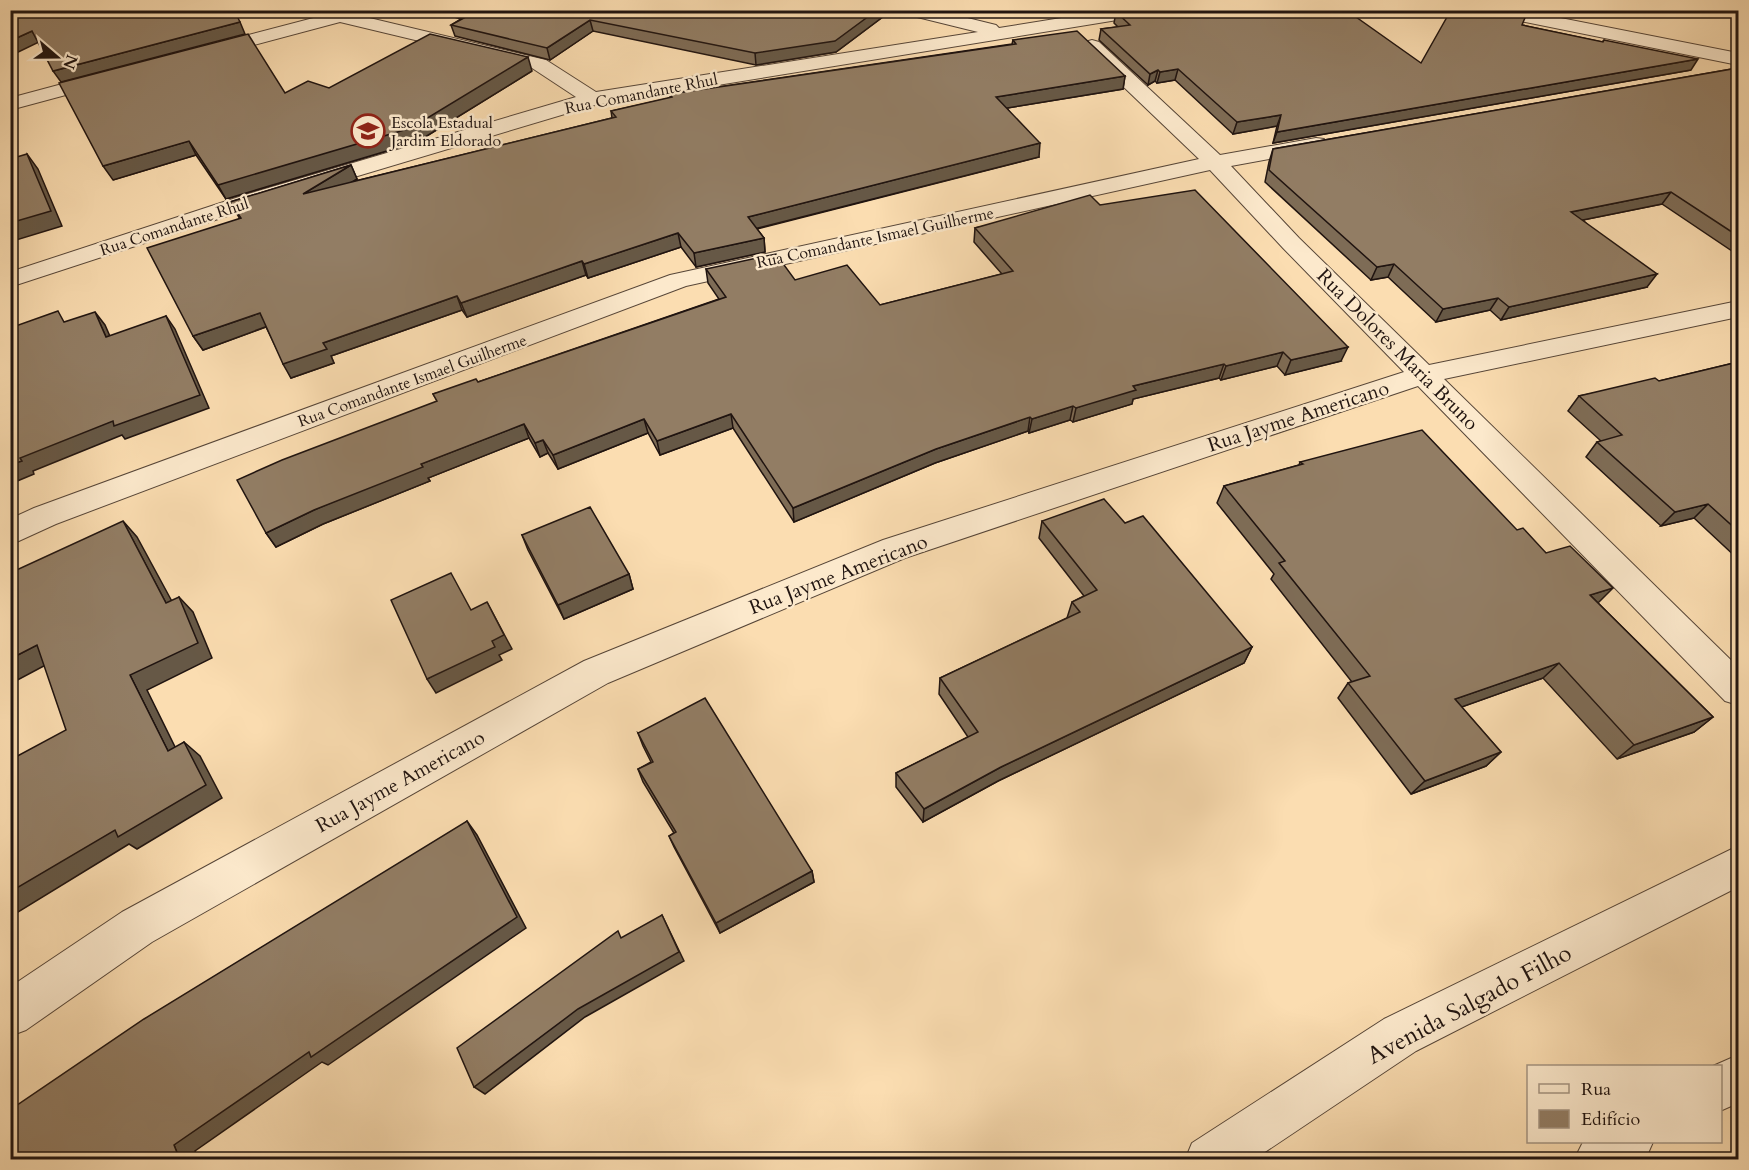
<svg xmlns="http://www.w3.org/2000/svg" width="1749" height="1170" font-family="Cardo,serif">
<rect width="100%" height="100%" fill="#fbddb1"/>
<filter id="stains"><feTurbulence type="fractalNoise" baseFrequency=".00333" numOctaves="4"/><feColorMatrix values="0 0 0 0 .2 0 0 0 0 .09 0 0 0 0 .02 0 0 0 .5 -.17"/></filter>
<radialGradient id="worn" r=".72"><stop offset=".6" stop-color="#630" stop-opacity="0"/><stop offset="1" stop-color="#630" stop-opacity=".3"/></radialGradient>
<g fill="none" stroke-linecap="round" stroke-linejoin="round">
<defs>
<g id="minor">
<path d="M 322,10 L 362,10 L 357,15 L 546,60 L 596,92 L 978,32 L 905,14 L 903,10 L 935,10 L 996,25 L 999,28 L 1111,10 L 1156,10 L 1148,15 L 595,105 L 264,204 L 10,287 L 10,272 L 248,194 L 576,97 L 532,68 L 340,22 L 209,57 L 202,55 L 200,51 L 202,47 L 321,16 L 319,14 Z"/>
<path d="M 1482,10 L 1520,10 L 1738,53 L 1738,65 L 1490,15 Z"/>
<path d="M 1092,40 L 1099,42 L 1220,155 L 1316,138 L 1324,139 L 1327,144 L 1324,149 L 1231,166 L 1299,238 L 1429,365 L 1738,301 L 1738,317 L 1444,379 L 1738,667 L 1738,705 L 1725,701 L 1418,386 L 905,558 L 608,683 L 152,942 L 26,1030 L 10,1036 L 10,987 L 122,912 L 584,661 L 883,540 L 1404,372 L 1283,248 L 1210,170 L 686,286 L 56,524 L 10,545 L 10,519 L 34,508 L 670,275 L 1199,159 L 1085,50 L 1083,46 L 1085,42 Z"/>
<path d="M 107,72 L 114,74 L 117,78 L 114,82 L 10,110 L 10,98 Z"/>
<path d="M 1738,846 L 1738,887 L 1416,1051 L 1253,1160 L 1185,1160 L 1192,1143 L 1384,1019 Z"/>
<path d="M 1738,1055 L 1738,1103 L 1720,1111 L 1720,1066 L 1713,1066 Z"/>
<path d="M 1583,1142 L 1653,1142 L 1645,1160 L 1574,1160 Z"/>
</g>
</defs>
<use href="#minor" stroke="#574638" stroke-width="2"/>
<use href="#minor" fill="#fce9cc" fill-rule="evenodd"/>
</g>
<g fill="#7e6c56" stroke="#201410" stroke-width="1.5">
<path d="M 431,10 L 892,10 L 836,52 L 756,65 L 593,31 L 550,60 L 455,36 L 451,25 L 461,19 Z"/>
<path d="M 1116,12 L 1421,63 L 1522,25 L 1602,42 L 1604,40 L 1691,70 L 1273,143 L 1277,126 L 1233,134 L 1175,80 L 1157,83 L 1155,81 L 1148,85 L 1099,40 L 1101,29 L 1118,27 L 1114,23 Z"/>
<path d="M 1013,40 L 1125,76 L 1123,89 L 1007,108 L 1039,157 L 757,229 L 764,238 L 765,252 L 696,267 L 681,247 L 588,278 L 586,275 L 467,317 L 462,310 L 331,356 L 334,363 L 291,378 L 266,327 L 203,350 L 193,336 L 240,219 L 230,202 L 351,165 L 357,179 L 351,182 L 612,118 L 611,111 L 670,98 L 670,94 L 1012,44 Z"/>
<path d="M 1738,68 L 1738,255 L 1662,204 L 1583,220 L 1647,287 L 1501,320 L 1490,310 L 1436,322 L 1388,277 L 1371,280 L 1265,182 L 1269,162 L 1273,149 Z"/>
<path d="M 532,71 L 417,142 L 226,199 L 196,155 L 113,180 L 285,93 L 329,88 Z"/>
<path d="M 1100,205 L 1341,361 L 1285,375 L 1277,366 L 1221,380 L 1219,378 L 1133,399 L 1132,404 L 1073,422 L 1070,420 L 1029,433 L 1028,431 L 935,463 L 794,522 L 733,428 L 660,455 L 648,433 L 558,469 L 548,453 L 540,457 L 529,438 L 428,478 L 430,481 L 323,524 L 276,547 L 266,533 L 437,401 L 433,394 L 478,382 L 719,299 L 708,283 L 706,269 L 795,280 L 880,305 L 1002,274 L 974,242 L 975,228 Z"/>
<path d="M 1738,362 L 1738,559 L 1694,518 L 1661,526 L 1586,457 L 1597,442 L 1601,441 L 1568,411 L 1579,396 L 1659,381 Z"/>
<path d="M 1300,462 L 1517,530 L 1546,553 L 1598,603 L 1713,717 L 1694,732 L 1617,759 L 1543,678 L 1461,707 L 1501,752 L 1486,766 L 1411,794 L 1338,698 L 1348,683 L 1352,682 L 1271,579 L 1274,574 L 1217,503 L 1224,486 L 1299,465 Z"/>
<path d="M 1042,521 L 1125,523 L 1252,647 L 1244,663 L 998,781 L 923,822 L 896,787 L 896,773 L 968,737 L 939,694 L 940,678 L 1067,618 L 1072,602 L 1084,596 L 1039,538 Z"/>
<path d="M 522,535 L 629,574 L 633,589 L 564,619 L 528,550 Z"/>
<path d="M 638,733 L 812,871 L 814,882 L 720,933 L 674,847 L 669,836 L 674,833 L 643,782 L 638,769 L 651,762 L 643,746 Z"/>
</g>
<g fill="#665846" stroke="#201410" stroke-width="1.5">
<path d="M 877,10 L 892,10 L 836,52 L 756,65 L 755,53 Z"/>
<path d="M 590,20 L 593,31 L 550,60 L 547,48 Z"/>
<path d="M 240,22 L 245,34 L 61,82 L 53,71 Z"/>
<path d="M 32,31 L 39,42 L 10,56 L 10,41 Z"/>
<path d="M 528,57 L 532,71 L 417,142 L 226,199 L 218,185 Z"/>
<path d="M 1698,59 L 1691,70 L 1273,143 L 1277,132 Z"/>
<path d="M 1178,69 L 1175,80 L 1157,83 L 1160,72 Z"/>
<path d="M 1158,70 L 1155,81 L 1148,85 L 1150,74 Z"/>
<path d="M 1125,76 L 1123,89 L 995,110 L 996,97 Z"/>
<path d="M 1281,115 L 1277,126 L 1233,134 L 1237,122 Z"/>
<path d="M 189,141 L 196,155 L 113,180 L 103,166 Z"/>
<path d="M 1040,143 L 1039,157 L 750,230 L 748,217 Z"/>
<path d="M 27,154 L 38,169 L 62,226 L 13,241 L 10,238 L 10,223 Z"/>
<path d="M 351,165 L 357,179 L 310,207 L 303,194 Z"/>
<path d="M 1671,192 L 1662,204 L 1563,224 L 1571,212 Z"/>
<path d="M 678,233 L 681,247 L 588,278 L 584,264 Z"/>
<path d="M 764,238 L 765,252 L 696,267 L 694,253 Z"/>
<path d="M 582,261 L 586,275 L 467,317 L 461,303 Z"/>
<path d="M 1394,264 L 1388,277 L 1371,280 L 1377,267 Z"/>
<path d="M 1657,274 L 1647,287 L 1501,320 L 1509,307 Z"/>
<path d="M 457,296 L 462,310 L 331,356 L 334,363 L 291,378 L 283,364 L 323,343 Z"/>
<path d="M 1498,298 L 1490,310 L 1436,322 L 1443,309 Z"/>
<path d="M 95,312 L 105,325 L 116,350 L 106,337 Z"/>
<path d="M 260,313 L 268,326 L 203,350 L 193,336 Z"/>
<path d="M 166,316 L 175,329 L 209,408 L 125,439 L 122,435 L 33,471 L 34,474 L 10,484 L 10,465 L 20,458 Z"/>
<path d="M 1348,347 L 1341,361 L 1285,375 L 1291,360 Z"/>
<path d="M 1283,352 L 1277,366 L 1221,380 L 1226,366 Z"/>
<path d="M 1224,364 L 1219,378 L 1133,399 L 1132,404 L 1073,422 L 1076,408 L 1133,386 Z"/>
<path d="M 1073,406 L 1070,420 L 1029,433 L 1032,419 Z"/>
<path d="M 731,414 L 733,428 L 660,455 L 657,441 Z"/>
<path d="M 1030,417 L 1028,431 L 935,463 L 794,522 L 793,508 L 936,449 Z"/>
<path d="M 644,419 L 648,433 L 558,469 L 553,455 Z"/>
<path d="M 524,424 L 529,438 L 428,478 L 430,481 L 323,524 L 276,547 L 266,533 L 314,510 L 421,464 Z"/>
<path d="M 543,440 L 548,453 L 540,457 L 535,443 Z"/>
<path d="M 1708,504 L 1694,518 L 1661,526 L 1675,512 Z"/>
<path d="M 123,521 L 137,537 L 181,618 L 166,603 Z"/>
<path d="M 629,574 L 633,589 L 564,619 L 558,605 Z"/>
<path d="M 1613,588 L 1598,603 L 1590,595 Z"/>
<path d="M 179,597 L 193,612 L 212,658 L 147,690 L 184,765 L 168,751 L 130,675 Z"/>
<path d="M 487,602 L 512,649 L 499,655 L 502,660 L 436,693 L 427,679 L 492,641 Z"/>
<path d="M 37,645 L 55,660 L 10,684 L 10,659 Z"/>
<path d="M 1252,647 L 1244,663 L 998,781 L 923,822 L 924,809 L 1001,767 Z"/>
<path d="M 1559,663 L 1543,678 L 1442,714 L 1455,699 Z"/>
<path d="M 1713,717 L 1694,732 L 1617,759 L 1634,745 Z"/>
<path d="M 184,742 L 200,756 L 222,798 L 137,849 L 129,844 L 10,917 L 10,892 Z"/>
<path d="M 1501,752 L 1486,766 L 1411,794 L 1425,781 Z"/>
<path d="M 467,821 L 477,835 L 526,928 L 328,1065 L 322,1062 L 195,1151 L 199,1160 L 180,1160 L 174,1145 Z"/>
<path d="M 812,871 L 814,882 L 720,933 L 716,923 Z"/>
<path d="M 662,915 L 684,961 L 585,1017 L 485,1094 L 474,1087 Z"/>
</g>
<g fill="#927d64" stroke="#201410" stroke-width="1.5">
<path d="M 10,10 L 234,10 L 240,22 L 53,71 L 32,31 L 10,41 Z"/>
<path d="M 466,10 L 877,10 L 835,41 L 755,53 L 590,20 L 547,48 L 451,25 L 473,13 Z"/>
<path d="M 1126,10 L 1346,10 L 1421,63 L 1451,10 L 1515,10 L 1527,13 L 1522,25 L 1603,42 L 1604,40 L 1698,59 L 1277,132 L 1281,115 L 1237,122 L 1178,69 L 1160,72 L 1158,70 L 1150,74 L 1101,29 L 1130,25 L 1116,12 Z"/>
<path d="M 1077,31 L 1125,76 L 996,97 L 1040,143 L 748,217 L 764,238 L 694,253 L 678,233 L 584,264 L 582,261 L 461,303 L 457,296 L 323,343 L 327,349 L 283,364 L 260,313 L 193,336 L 147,248 L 241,218 L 230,202 L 351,165 L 303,194 L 616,117 L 611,111 L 672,97 L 670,94 L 1016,44 L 1013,40 Z"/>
<path d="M 248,34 L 285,93 L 308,81 L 329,88 L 430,34 L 528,57 L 411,128 L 218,185 L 189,141 L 103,166 L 59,83 Z"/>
<path d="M 1738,68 L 1738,236 L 1671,192 L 1571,212 L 1657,274 L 1509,307 L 1498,298 L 1443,309 L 1394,264 L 1377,267 L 1269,170 L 1273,149 Z"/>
<path d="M 27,154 L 51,211 L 10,223 L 10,159 Z"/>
<path d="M 1195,190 L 1348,347 L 1291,360 L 1283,352 L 1226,366 L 1224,364 L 1133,386 L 1136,390 L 1076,408 L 1073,406 L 1032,419 L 1030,417 L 936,449 L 793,508 L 731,414 L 657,441 L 644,419 L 553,455 L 543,440 L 535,443 L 524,424 L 421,464 L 423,467 L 314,510 L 266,533 L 237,480 L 282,460 L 437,401 L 433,394 L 476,379 L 478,382 L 726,297 L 706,269 L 776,254 L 795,280 L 847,265 L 880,305 L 1013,271 L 975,228 L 1090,195 L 1100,205 Z"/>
<path d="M 58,311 L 64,322 L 95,312 L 106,337 L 166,316 L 200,395 L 114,426 L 113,421 L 20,458 L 22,461 L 10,465 L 10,328 Z"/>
<path d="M 1738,362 L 1738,531 L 1708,504 L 1675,512 L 1597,442 L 1622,435 L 1579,396 L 1655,378 L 1659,381 Z"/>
<path d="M 1422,430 L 1517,530 L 1523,528 L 1546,553 L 1570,546 L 1613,588 L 1590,595 L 1713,717 L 1634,745 L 1559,663 L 1455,699 L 1501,752 L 1425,781 L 1348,683 L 1370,676 L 1279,563 L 1285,561 L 1224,486 L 1303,464 L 1300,462 Z"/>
<path d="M 1104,499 L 1125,523 L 1143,516 L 1252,647 L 1001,767 L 924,809 L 896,773 L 978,732 L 940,678 L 1080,612 L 1072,602 L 1097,590 L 1042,521 Z"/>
<path d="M 590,507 L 629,574 L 558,605 L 522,535 Z"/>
<path d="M 123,521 L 166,603 L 179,597 L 198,643 L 130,675 L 168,751 L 184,742 L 206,785 L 118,837 L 115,830 L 10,892 L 10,760 L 66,730 L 37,645 L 10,659 L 10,573 Z"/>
<path d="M 451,573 L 471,610 L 487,602 L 504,635 L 492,641 L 495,647 L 427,679 L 391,600 Z"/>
<path d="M 705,698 L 812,871 L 716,923 L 669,836 L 676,832 L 638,769 L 653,762 L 638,733 Z"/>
<path d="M 467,821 L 517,917 L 311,1057 L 309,1052 L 174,1145 L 180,1160 L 10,1160 L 10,1110 L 144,1019 Z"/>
<path d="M 662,915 L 679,952 L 578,1009 L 474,1087 L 457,1048 L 618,931 L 621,938 Z"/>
</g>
<defs>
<symbol id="school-ring" viewBox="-11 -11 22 22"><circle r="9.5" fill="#fce9cc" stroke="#8f2418" stroke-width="1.5"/><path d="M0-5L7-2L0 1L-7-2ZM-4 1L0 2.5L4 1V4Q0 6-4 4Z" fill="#8f2418"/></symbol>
</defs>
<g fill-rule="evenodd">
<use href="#school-ring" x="349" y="112" width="38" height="38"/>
</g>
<g text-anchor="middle" stroke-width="5" stroke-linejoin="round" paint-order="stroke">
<g font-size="16" fill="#201410" stroke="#fce9cc">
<text transform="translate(641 93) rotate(-11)" y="6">Rua Comandante Rhul</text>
<text transform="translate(174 226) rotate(-18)" y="6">Rua Comandante Rhul</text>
<text transform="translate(875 237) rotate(-12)" y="6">Rua Comandante Ismael Guilherme</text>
<text transform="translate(412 380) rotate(-20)" y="6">Rua Comandante Ismael Guilherme</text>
</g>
<g font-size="16" fill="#201410" stroke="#fce9cc" text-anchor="start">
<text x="391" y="128">Escola Estadual<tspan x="391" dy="18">Jardim Eldorado</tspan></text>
</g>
<g font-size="20" fill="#201410" stroke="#fce9cc">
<text transform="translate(1398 349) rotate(45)" y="7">Rua Dolores Maria Bruno</text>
<text transform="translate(1298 416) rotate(-18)" y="7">Rua Jayme Americano</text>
<text transform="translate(838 574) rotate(-21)" y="7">Rua Jayme Americano</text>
<text transform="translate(400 781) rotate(-29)" y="7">Rua Jayme Americano</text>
</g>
<g font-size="24" fill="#201410" stroke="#fce9cc">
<text transform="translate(1469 1004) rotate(-28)" y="8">Avenida Salgado Filho</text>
</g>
</g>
<rect width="1749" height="1170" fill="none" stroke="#fbddb1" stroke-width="36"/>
<rect x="12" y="12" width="1725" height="1146" fill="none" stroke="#201410" stroke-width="3"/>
<rect x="18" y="18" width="1713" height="1134" fill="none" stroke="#201410" stroke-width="1.5"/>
<rect x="1527" y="1065" width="195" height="78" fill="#fce9cc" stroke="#a49481" stroke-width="1.5"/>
<rect x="1539" y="1084" width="30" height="9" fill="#fce9cc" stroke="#a49481" stroke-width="1.5"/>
<text x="1581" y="1095" font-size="18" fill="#201410">Rua</text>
<rect x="1539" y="1110" width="30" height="18" fill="#927d64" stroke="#a49481" stroke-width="1.5"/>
<text x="1581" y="1125" font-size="18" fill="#201410">Edifício</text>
<g transform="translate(57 57) rotate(110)" stroke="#fce9cc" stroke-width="4.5" paint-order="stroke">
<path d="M0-4.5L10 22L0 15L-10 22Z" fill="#201410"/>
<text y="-9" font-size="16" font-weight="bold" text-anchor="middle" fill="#201410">N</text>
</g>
<rect width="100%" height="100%" filter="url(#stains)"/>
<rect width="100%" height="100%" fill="url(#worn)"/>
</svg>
